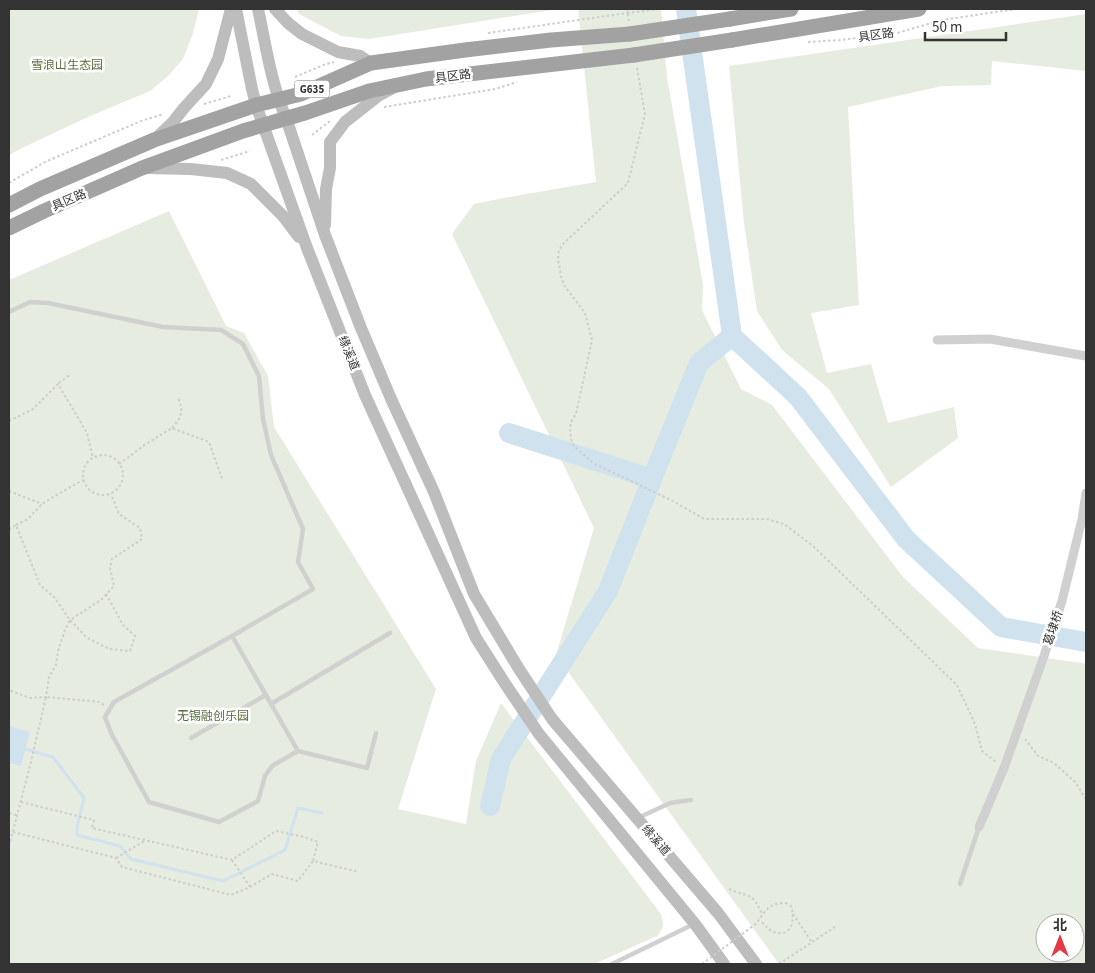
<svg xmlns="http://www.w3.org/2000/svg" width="1095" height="973" font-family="'Source Sans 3','Noto Sans SC',sans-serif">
<rect width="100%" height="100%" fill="#fff"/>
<g fill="#e6ecdf" fill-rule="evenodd">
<path d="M 9,9 L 199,9 L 193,33 L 183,59 L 168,76 L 150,91 L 88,117 L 22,148 L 9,155 Z"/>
<path d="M 297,9 L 558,9 L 369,39 L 341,36 L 299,14 Z"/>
<path d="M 578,9 L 661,9 L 667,77 L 703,285 L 702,310 L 741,389 L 772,405 L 903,577 L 978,648 L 1081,663 L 1086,664 L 1086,964 L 779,964 L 556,655 L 594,528 L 452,234 L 474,204 L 503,198 L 596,182 ZM 1045,923 L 1075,923 L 1075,953 L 1045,953 Z"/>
<path d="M 1086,14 L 1086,71 L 992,61 L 991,85 L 942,86 L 848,107 L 859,305 L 811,313 L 827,373 L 871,364 L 888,423 L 954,407 L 958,438 L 891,487 L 829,389 L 782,350 L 757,311 L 744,223 L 729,66 Z"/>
<path d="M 169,211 L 226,326 L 244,333 L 268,376 L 274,427 L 436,689 L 398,809 L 466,824 L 476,761 L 501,703 L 661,914 C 664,923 664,928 657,936 L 594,964 L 9,964 L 9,280 Z"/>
</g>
<path fill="#cfe2ee" d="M 9,726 L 30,732 L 21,766 L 9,763 Z"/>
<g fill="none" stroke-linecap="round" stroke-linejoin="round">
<path stroke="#cfe2ee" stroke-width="3" d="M 25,749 L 53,757 L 84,798 L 77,827 L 77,835 L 120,846 L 131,859 L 223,881 L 285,850 L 298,808 L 322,813"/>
<g stroke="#cfe2ee" stroke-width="20">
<path d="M 686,9 L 732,336"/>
<path d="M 509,433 L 652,479"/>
<path d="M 490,806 L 501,759 L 608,591 L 652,479 L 699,363 L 732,336 L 798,397 L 906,539 L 1001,627 L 1086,642"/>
</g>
<g stroke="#cdcdcd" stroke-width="2" stroke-dasharray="2.5 2.5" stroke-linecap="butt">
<path d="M 627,9 L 629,21"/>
<path d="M 488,33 L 627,13"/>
<path d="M 808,42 L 840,40 L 897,33 L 942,20 L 1016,9"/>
<path d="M 637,68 L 645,114 L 628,183 L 564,243 L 559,250 L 558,259 L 561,276 L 564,285 L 585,313 L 592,340 L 576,414 L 571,422 L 570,430 L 571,439 L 574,446 L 593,463 L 671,500 L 704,519 L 766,519 L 784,524 L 813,546 L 957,685 L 975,724 L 982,751 L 996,762"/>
<path d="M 295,77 L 326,64 L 334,62"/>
<path d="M 204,104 L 231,96"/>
<path d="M 384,107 L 495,89 L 517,82"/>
<path d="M 312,135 L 330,121"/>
<path d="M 221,160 L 250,151"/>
<path d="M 9,183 L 45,162 L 141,121 L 164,114"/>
<path d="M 59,383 L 71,374"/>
<path d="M 9,421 L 33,409 L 58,384 L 87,433 L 93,458"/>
<path d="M 172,428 C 183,416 183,411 178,397"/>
<circle cx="103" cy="475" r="20"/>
<path d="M 119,464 L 146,444 L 172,428 L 209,442 L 222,479"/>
<path d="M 9,491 L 42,504"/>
<path d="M 16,525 L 28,519 L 42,504 L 55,496 L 83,480"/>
<path d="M 9,529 L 16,525 L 40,585 L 54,597 L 70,620 L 65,630 L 58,651 L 56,665 L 49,677 L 46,697 L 30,698 L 9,690"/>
<path d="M 106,594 L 123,625 L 135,636 L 130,651 L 109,649 L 86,637 L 70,620 L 101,600 L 114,586 L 110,568 L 112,559 L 142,539 L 140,528 L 119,514 L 111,494"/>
<path d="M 1025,739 L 1038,756 L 1054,763 L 1075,782 L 1086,799"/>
<path d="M 21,802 L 94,820 L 92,828 L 232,860 L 276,831 L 304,837 L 318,842 L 313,861 L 359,872"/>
<path d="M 9,813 L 16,815"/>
<path d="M 13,832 L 116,858 L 122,867 L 231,895 L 250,887 L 272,874 L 298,881 L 313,861"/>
<path d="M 9,846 L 30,766 L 46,697 L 100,702 L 104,705"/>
<path d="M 116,858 L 146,840"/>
<path d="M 232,860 L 250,887"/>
<path d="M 729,889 C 749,898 752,891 762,914"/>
<path d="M 793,914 L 811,941"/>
<path d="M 762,922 C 778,943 799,933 791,906 L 786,903"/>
<path d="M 664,964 L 665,964"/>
<path d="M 779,964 L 835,927"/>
</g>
<g stroke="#d0d0d0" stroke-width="4.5">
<path d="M 9,312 L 30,302 L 48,303 L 163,327 L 221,330 L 243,344 L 259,376 L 263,419 L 271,455 L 303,529 L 298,562 L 313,589 L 232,636 L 114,702 L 105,717 L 111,733 L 149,802 L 219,822 L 258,801 L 265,776 L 272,766 L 298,751"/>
<path d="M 232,636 L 298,751 L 367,768 L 376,733"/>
<path d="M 271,704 L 390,633"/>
<path d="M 191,738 L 266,695"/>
<path d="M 638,818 L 670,803 L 691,800"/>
<path d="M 960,884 L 979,827"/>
<path d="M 612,964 L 694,924"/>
</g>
<g stroke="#d0d0d0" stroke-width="9">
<path d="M 937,340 L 990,339 L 1086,356"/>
<path d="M 979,827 L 1004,768 L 1044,656 L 1062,601 L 1082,519 L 1086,493"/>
</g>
<g stroke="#bdbdbd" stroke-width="12">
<path d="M 236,9 L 252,89 L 256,105 L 307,248 L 365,395 L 476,638 L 504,682 L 539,734 L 695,924 L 724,964"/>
<path d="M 258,9 C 266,46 271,83 286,118 L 325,235 L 361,328 L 392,401 L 434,492 L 474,594 L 519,669 L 552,719 L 718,913 L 756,964"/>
<path d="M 275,9 L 288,23 L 302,34 L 338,52 L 360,56 L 371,63"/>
<path d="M 155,139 L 173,122 L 184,108 L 206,84 L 218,59 L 231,9"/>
<path d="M 147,168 L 191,169 L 227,173 L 251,184 L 283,216 L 299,237"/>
<path d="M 325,225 L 326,189 L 330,168 L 330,142 L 345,122 L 378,96 L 391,89"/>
</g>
<g stroke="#a2a2a2" stroke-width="15">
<path d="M 730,19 L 791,9"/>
<path d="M 732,40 L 919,9"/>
<path d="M 9,205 L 40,189 L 154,140 L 256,105 L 301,94 L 371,63 L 465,50 L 551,40 L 630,34"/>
<path d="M 9,228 L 44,211 L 142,168 L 243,131 L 305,113 L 369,91 L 426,79 L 634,55"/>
</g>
<g stroke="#cdcdcd" stroke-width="2" stroke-dasharray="2.5 2.5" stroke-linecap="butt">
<path d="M 627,13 L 660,9"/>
<path d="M 702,964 L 757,923 C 764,911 771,902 786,903"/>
</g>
<g stroke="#a2a2a2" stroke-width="15">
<path d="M 630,34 L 730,19"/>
<path d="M 634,55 L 732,40"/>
</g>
</g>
<g text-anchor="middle" stroke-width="5" stroke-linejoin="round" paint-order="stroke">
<rect fill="#fff" stroke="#707070" stroke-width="1" x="294.5" y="80.5" width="35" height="17" rx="4"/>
<g font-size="11" font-weight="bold" fill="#333">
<text x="312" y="93">G635</text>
</g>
<g font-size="12" fill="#333" stroke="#fff">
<text transform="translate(876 35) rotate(-8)" y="4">具区路</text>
<text transform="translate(453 76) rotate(-7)" y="4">具区路</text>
<text transform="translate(69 200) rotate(-23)" y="4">具区路</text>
<text transform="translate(349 353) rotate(68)" y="4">缘溪道</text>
<text transform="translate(1053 628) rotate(-72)" y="4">葛埭桥</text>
<text transform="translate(656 840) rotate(49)" y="4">缘溪道</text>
</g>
<g font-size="12" fill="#56703f" stroke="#fff">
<text x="67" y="69">雪浪山生态园</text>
<text x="213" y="720">无锡融创乐园</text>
</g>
</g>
<rect width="1095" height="973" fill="none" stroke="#333333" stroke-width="20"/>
<g transform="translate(1060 938)"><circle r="24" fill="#ffffff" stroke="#adadad"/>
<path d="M0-4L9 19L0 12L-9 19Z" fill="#e63946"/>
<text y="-8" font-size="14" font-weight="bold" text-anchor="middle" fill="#333333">北</text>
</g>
<path d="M925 32v8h81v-8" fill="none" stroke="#333333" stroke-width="2.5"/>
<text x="932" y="32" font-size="15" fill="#333333" stroke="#ffffff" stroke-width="4" paint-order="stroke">50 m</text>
</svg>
